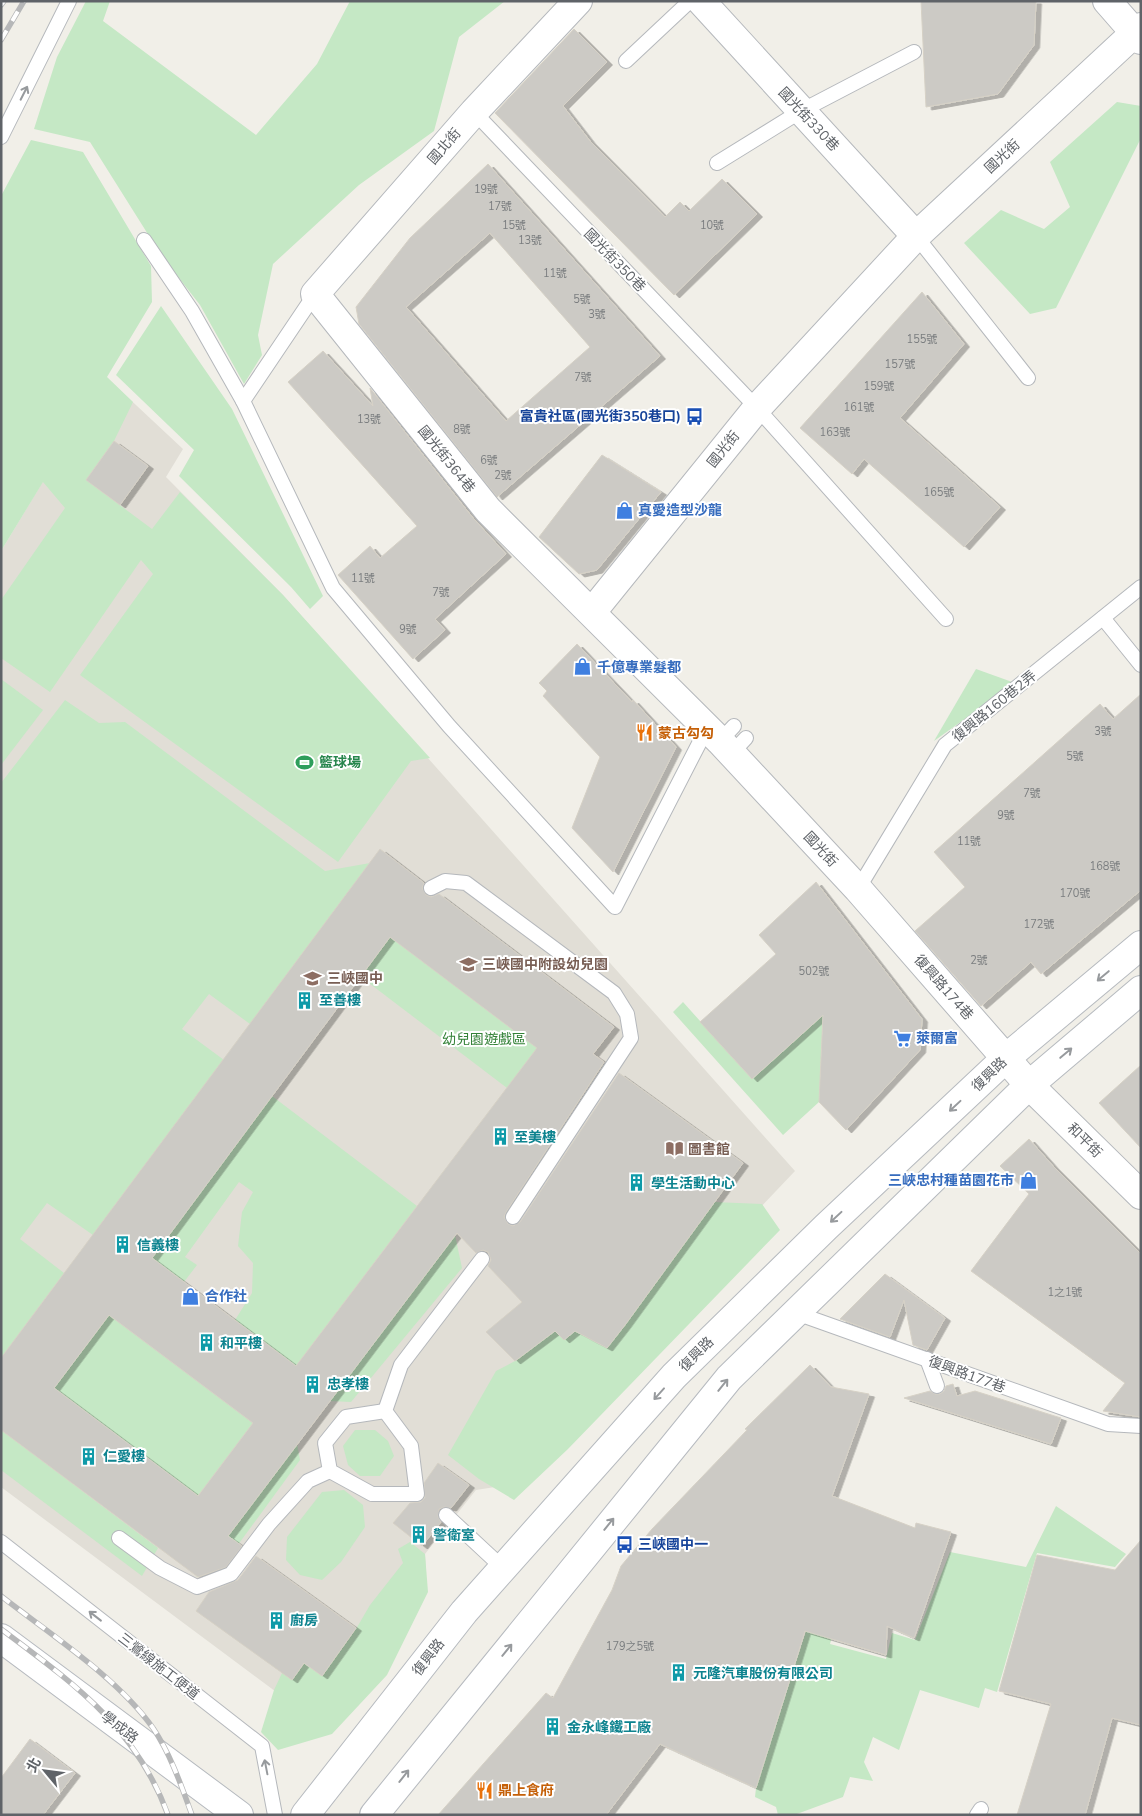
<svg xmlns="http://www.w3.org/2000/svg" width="1142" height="1816" font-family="'Nunito Sans','Noto Sans TC',sans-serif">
<defs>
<filter id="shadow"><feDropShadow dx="5.5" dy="3" stdDeviation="0" flood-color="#0004"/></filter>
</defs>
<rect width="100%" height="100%" fill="#f1efe8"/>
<path fill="#e1ded6" d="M 106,377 L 183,449 L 166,477 L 283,595 L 795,1171 L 495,1487 L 476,1490 L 425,1554 L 426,1570 L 307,1710 L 287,1700 L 1,1487 L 1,551 Z"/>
<g fill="#c5e8c5">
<path d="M 86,1 L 110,1 L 103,21 L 256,135 L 317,64 L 350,1 L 505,1 L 459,37 L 434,131 L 359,185 L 273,264 L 258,335 L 262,355 L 244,384 L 200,305 L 161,255 L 90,142 L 34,129 L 57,57 Z"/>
<path d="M 1117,102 L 1141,106 L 1141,138 L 1056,308 L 1030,314 L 964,243 L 1001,210 L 1044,229 L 1070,207 L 1050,162 Z"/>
<path d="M 31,140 L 83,152 L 151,266 L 152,302 L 107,377 L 133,402 L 114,441 L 86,480 L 152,529 L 180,492 L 283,595 L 430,758 L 411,761 L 338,862 L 80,675 L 153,574 L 141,560 L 50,692 L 1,658 L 1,600 L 65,508 L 43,482 L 1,551 L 1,196 Z"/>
<path d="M 161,306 L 232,409 L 323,596 L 310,609 L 291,587 L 179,476 L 194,450 L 116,375 Z"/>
<path d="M 976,669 L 1015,683 L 934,741 Z"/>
<path d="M 1,679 L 43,710 L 1,765 Z"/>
<path d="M 65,700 L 99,723 L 125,722 L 325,871 L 370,863 L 250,1024 L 209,994 L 182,1029 L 224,1060 L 93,1235 L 47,1203 L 20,1239 L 64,1273 L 1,1358 L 1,783 Z"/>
<path d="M 390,937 L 537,1048 L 507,1088 L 361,977 Z"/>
<path d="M 683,1002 L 752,1079 L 823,1015 L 819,1102 L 783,1135 L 673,1012 Z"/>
<path d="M 272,1096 L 417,1206 L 296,1366 L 235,1320 L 252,1293 L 253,1263 L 238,1246 L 242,1212 L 253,1192 L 239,1182 L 185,1257 L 197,1265 L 184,1282 L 152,1258 Z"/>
<path d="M 714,1202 L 762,1204 L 780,1230 L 568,1449 L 514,1500 L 479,1479 L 448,1455 L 496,1371 L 515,1361 L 555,1331 L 564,1340 L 575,1331 L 607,1348 L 625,1325 Z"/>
<path d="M 455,1235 L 462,1268 L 351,1402 L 329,1401 Z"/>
<path d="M 109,1315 L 253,1423 L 198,1496 L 54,1388 Z"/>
<path d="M 1,1430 L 158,1548 L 142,1576 L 1,1470 Z"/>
<path d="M 355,1430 L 375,1430 L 388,1441 L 394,1456 L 380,1476 L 360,1476 L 348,1465 L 343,1446 Z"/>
<path d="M 297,1444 L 300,1460 L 221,1568 L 196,1577 Z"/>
<path d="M 344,1490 L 363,1505 L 365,1527 L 341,1562 L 322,1580 L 300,1575 L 286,1560 L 287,1537 L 322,1492 Z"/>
<path d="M 1056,1506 L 1126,1554 L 1115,1567 L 1037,1553 L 997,1692 L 985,1688 L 979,1708 L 920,1690 L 899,1750 L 873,1737 L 864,1762 L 873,1781 L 850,1777 L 843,1797 L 794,1815 L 778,1815 L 776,1807 L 755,1797 L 756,1788 L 812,1612 L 837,1619 L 830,1644 L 886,1659 L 892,1633 L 915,1640 L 950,1552 L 1026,1567 Z"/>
<path d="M 410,1542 L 425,1554 L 428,1592 L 387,1675 L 332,1734 L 278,1750 L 261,1732 L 274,1690 L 282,1673 L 292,1680 L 304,1663 L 322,1676 L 356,1629 L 370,1605 L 403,1563 L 398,1549 Z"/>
</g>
<g fill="#cccac5" stroke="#d6d1c6" fill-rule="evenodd" filter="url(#shadow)">
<path d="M 921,1 L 1036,1 L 1034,45 L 998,94 L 926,107 Z"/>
<path d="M 574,29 L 607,62 L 563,106 L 590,141 L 665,217 L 680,202 L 689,211 L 722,179 L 757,214 L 674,295 L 495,113 Z"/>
<path d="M 488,164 L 660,356 L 497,497 L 359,324 L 356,307 L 410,238 ZM 490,233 L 590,347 L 506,421 L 406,307 Z"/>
<path d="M 922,292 L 964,344 L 900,418 L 1000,507 L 964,547 L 864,459 L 852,474 L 800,428 Z"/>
<path d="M 323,351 L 373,406 L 370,388 L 473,518 L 506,554 L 435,619 L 445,630 L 413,659 L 338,575 L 370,546 L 380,558 L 417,526 L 288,382 Z"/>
<path d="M 114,441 L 148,466 L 120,505 L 86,480 Z"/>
<path d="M 602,455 L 661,492 L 597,570 L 579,574 L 539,537 Z"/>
<path d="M 577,644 L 632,702 L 633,700 L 676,747 L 613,872 L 572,828 L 600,757 L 543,696 L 547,691 L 539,683 Z"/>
<path d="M 1141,694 L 1141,890 L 1041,974 L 1031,962 L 981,1006 L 915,931 L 965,887 L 934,852 L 1100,704 L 1113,719 Z"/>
<path d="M 380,849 L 424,883 L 422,888 L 426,895 L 431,897 L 439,894 L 614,1027 L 593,1054 L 604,1062 L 506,1212 L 504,1217 L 508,1224 L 513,1226 L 520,1222 L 619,1073 L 743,1163 L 625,1325 L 607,1348 L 575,1331 L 564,1340 L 555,1331 L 515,1361 L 486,1332 L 522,1302 L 488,1266 L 491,1260 L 488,1252 L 483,1250 L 476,1253 L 457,1233 L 228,1536 L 242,1546 L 226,1567 L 198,1577 L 1,1430 L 1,1358 ZM 390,937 L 537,1048 L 296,1366 L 152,1258 ZM 109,1315 L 253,1423 L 198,1496 L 54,1388 Z"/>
<path d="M 816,882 L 922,1019 L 920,1050 L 846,1130 L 819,1102 L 823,1015 L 752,1079 L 700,1022 L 776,954 L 759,935 Z"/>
<path d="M 1141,1065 L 1141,1148 L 1099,1103 Z"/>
<path d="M 1029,1139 L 1053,1166 L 1141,1254 L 1141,1417 L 1103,1411 L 1125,1383 L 971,1271 L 1029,1194 L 1000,1166 Z"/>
<path d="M 885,1274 L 945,1318 L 927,1350 L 913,1345 L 904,1300 L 890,1337 L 840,1319 Z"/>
<path d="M 810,1365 L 831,1387 L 869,1394 L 832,1496 L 915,1528 L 916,1523 L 951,1532 L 914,1638 L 887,1626 L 886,1655 L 805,1631 L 756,1788 L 660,1744 L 606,1815 L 438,1815 L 546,1693 L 553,1698 L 612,1590 L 621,1566 L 652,1529 L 747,1430 L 745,1429 Z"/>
<path d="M 953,1384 L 957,1396 L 975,1391 L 1061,1418 L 1051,1444 L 904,1398 L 930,1391 L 935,1394 L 940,1394 L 944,1391 L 946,1386 Z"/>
<path d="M 438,1463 L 469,1485 L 451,1508 L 444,1507 L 439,1509 L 438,1517 L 441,1522 L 422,1546 L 393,1523 L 410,1503 L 421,1502 L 425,1498 L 424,1483 Z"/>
<path d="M 1141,1540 L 1141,1725 L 1112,1718 L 1085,1815 L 1017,1815 L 1051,1704 L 999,1691 L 1037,1555 L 1115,1570 Z"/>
<path d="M 256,1556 L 356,1628 L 322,1676 L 304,1663 L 292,1680 L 196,1611 L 209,1592 L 238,1580 Z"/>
<path d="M 30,1739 L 75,1773 L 43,1815 L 1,1815 L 1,1778 Z"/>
</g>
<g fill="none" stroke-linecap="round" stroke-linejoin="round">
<defs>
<g id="lane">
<path d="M 626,61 L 690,1"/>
<path d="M 474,112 L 757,408 L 946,619"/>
<path d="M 1,137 L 69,1"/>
<path d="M 717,163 L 801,111 L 914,52"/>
<path d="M 916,236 L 1028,378"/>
<path d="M 144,240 L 192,311 L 243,401"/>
<path d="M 315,294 L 243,401 L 333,588 L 449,726 L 615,907 L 707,728"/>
<path d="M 1103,618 L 1141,665"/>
<path d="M 720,741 L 734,726"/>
<path d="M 731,754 L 746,738"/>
<path d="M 431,888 L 445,881 L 466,883 L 614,993 L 627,1014 L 631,1038 L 513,1217"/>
<path d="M 858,889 L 945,745 L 1141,587"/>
<path d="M 796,1313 L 1108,1424 L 1141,1426"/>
<path d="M 927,1359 L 937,1386"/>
<path d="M 385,1411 L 411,1446 L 417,1494 L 372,1494 L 330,1471 L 325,1443 L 346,1417 Z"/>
<path d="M 385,1411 L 401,1365 L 482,1259"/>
<path d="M 446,1515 L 503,1568"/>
<path d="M 119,1538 L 160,1568 L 197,1587 L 231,1574 L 269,1524 L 308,1481 L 330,1471"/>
<path d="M 1,1542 L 262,1746 L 275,1815"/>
<path d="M 977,1815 L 981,1809"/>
</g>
<g id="street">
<path d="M 578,1 L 474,112 L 315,294 L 488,510 L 720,741 L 858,889 L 1029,1085 L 1141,1195"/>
<path d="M 701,1 L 916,236"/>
<path d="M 1107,1 L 1141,40"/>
<path d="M 592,612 L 757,408 L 916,236 L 1141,27"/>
</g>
<g id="secondary">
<path d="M 1,1638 L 239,1815"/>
<path d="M 305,1815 L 464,1612 L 674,1376 L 826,1227 L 1006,1058 L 1141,945"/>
<path d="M 374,1815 L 729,1378 L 1029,1085 L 1141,990"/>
</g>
</defs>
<use href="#lane" stroke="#b5b8bc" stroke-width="16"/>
<use href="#street" stroke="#b5b8bc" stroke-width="30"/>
<use href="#secondary" stroke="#b6babf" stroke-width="30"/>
<use href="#lane" stroke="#fff" stroke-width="14"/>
<use href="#street" stroke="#fff" stroke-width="28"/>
<use href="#secondary" stroke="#fff" stroke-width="28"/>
<defs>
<g id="rail">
<path d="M 1,5 L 4,1"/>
<path d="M 1,40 L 24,1"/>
<path d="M 1,1596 C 50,1634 118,1678 153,1728 C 171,1755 181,1785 192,1815"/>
<path d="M 1,1629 C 73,1683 136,1727 168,1815"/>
</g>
</defs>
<use href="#rail" stroke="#b6b7b8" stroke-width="5.5"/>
<use href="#rail" stroke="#fff" stroke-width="4" stroke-dasharray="11" stroke-linecap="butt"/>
</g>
<defs><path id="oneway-shaft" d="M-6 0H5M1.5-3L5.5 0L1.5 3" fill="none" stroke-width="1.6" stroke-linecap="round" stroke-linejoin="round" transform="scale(1.25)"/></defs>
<g stroke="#979a9d">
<use href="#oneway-shaft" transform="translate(24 93) rotate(-63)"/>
<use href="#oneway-shaft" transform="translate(1103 976) rotate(140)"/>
<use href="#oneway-shaft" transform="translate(1066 1053) rotate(-40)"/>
<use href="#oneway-shaft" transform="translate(955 1106) rotate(137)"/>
<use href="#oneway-shaft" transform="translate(836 1217) rotate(137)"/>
<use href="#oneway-shaft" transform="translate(723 1385) rotate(-51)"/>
<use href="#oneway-shaft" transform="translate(659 1394) rotate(132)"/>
<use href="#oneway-shaft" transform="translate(609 1524) rotate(-51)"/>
<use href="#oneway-shaft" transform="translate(95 1616) rotate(-142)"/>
<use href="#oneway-shaft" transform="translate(507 1650) rotate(-51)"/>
<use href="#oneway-shaft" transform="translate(266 1767) rotate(-101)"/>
<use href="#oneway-shaft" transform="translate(404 1776) rotate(-52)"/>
</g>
<defs>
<symbol id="bus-bare" viewBox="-9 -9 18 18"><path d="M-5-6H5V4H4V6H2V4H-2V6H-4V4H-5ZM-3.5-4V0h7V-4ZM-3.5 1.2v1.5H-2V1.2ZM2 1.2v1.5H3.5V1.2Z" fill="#1a4fb4" stroke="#fff" stroke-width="2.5" paint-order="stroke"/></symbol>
<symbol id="shop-bare" viewBox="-9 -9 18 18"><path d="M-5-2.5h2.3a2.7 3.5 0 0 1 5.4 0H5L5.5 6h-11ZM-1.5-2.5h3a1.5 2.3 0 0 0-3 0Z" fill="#3f7fe0" stroke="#fff" stroke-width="2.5" paint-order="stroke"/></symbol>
<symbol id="restaurant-bare" viewBox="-9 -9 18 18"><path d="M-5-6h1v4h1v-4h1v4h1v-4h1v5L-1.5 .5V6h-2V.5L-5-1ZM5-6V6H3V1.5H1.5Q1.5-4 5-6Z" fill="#e8710a" stroke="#fff" stroke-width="2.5" paint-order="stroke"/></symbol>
<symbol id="stadium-bare" viewBox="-9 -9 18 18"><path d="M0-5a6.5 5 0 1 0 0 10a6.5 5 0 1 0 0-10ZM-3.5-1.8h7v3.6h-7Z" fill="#2e9e5b" stroke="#fff" stroke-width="2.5" paint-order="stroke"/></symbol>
<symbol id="school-bare" viewBox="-9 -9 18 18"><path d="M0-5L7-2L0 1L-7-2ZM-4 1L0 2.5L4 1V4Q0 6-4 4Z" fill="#8d6e63" stroke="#fff" stroke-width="2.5" paint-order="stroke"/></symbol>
<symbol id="building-bare" viewBox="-9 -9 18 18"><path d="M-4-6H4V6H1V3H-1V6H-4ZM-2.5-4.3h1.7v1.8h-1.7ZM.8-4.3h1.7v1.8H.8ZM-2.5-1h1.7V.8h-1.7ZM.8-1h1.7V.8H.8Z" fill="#0f9aa8" stroke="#fff" stroke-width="2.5" paint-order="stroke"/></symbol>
<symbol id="supermarket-bare" viewBox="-9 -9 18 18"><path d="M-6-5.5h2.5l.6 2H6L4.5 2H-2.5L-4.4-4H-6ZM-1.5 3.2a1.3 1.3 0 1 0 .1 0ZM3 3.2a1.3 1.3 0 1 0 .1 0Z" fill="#3f7fe0" stroke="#fff" stroke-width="2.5" paint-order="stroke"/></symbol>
<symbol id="library-bare" viewBox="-9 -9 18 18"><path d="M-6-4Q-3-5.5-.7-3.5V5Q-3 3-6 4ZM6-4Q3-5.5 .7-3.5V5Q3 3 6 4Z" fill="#8d6e63" stroke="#fff" stroke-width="2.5" paint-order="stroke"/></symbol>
</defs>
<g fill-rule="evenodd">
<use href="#bus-bare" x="682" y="404" width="25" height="25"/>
<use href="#shop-bare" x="612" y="498" width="25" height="25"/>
<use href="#shop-bare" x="570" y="654" width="25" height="25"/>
<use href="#restaurant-bare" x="632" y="720" width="25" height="25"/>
<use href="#stadium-bare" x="292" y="750" width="25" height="25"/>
<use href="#school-bare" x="456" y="952" width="25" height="25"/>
<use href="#school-bare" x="300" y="966" width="25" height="25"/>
<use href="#building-bare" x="292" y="988" width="25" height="25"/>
<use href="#supermarket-bare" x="890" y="1026" width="25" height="25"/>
<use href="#building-bare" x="488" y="1124" width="25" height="25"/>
<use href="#library-bare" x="662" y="1136" width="25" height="25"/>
<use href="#shop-bare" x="1016" y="1168" width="25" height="25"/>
<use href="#building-bare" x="624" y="1170" width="25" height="25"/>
<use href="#building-bare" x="110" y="1232" width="25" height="25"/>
<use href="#shop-bare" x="178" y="1284" width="25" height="25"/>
<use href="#building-bare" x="194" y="1330" width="25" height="25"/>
<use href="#building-bare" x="300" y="1372" width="25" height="25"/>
<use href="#building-bare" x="76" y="1444" width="25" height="25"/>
<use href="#building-bare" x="406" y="1522" width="25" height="25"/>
<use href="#bus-bare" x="612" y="1532" width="25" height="25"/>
<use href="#building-bare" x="264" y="1608" width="25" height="25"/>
<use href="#building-bare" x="666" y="1660" width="25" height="25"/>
<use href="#building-bare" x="540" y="1714" width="25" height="25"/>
<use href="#restaurant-bare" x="472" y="1778" width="25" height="25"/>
</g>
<g text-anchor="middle" stroke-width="4" stroke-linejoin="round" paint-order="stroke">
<g font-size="11" fill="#7a7d7f">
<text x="486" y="193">19號</text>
<text x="500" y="210">17號</text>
<text x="514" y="229">15號</text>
<text x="712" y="229">10號</text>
<text x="530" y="244">13號</text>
<text x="555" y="277">11號</text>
<text x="582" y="303">5號</text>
<text x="597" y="318">3號</text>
<text x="922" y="343">155號</text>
<text x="900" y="368">157號</text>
<text x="583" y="381">7號</text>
<text x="879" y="390">159號</text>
<text x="859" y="411">161號</text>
<text x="369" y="423">13號</text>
<text x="462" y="433">8號</text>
<text x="835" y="436">163號</text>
<text x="489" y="464">6號</text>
<text x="503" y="479">2號</text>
<text x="939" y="496">165號</text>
<text x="363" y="582">11號</text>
<text x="441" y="596">7號</text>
<text x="408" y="633">9號</text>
<text x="1103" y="735">3號</text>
<text x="1075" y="760">5號</text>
<text x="1032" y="797">7號</text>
<text x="1006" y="819">9號</text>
<text x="969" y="845">11號</text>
<text x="1105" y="870">168號</text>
<text x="1075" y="897">170號</text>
<text x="1039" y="928">172號</text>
<text x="979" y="964">2號</text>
<text x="814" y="975">502號</text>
<text x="1065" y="1296">1之1號</text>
<text x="630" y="1650">179之5號</text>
</g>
<g font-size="14" fill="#5f6368" stroke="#fff">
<text transform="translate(809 119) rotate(47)" y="5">國光街330巷</text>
<text transform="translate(444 146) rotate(-49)" y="5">國北街</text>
<text transform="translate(1002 156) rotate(-43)" y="5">國光街</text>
<text transform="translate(615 260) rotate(46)" y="5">國光街350巷</text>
<text transform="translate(723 449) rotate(-51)" y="5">國光街</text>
<text transform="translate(447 459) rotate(51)" y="5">國光街364巷</text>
<text transform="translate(994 706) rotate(-39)" y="5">復興路160巷2弄</text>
<text transform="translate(821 849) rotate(47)" y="5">國光街</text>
<text transform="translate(944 987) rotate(49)" y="5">復興路174巷</text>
<text transform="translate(989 1074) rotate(-44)" y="5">復興路</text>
<text transform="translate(1085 1140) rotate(45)" y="5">和平街</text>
<text transform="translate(696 1354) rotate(-45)" y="5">復興路</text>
<text transform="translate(967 1374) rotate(20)" y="5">復興路177巷</text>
<text transform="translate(428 1657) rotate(-52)" y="5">復興路</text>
<text transform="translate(159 1666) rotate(38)" y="5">三鶯線施工便道</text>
<text transform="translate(120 1727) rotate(37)" y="5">學成路</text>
</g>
<g font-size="14" font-weight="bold" fill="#164399" stroke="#fff" text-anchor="end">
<text x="681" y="421">富貴社區(國光街350巷口)</text>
<text x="638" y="1549" text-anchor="start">三峽國中一</text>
</g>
<g font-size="14" font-weight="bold" fill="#366cbe" stroke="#fff" text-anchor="start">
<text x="638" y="515">真愛造型沙龍</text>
<text x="597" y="672">千億專業髮都</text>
<text x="916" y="1043">萊爾富</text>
<text x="1014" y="1185" text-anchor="end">三峽忠村種苗園花市</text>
<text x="205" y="1301">合作社</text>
</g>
<g font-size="14" font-weight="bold" fill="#c56008" stroke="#fff" text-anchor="start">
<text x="658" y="738">蒙古勾勾</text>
<text x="498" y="1795">鼎上食府</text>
</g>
<g font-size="14" font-weight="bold" fill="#27864d" stroke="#fff" text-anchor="start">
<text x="319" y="767">籃球場</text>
</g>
<g font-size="14" font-weight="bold" fill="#785e54" stroke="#fff" text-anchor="start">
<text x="482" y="969">三峽國中附設幼兒園</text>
<text x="327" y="983">三峽國中</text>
<text x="688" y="1154">圖書館</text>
</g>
<g font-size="14" font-weight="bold" fill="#0d838f" stroke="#fff" text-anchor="start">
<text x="319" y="1005">至善樓</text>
<text x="514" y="1142">至美樓</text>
<text x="651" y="1188">學生活動中心</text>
<text x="137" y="1250">信義樓</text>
<text x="220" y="1348">和平樓</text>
<text x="327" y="1389">忠孝樓</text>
<text x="103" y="1461">仁愛樓</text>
<text x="433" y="1540">警衛室</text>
<text x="290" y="1625">廚房</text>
<text x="693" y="1678">元隆汽車股份有限公司</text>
<text x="567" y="1732">金永峰鐵工廠</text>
</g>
<g font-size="14" fill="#348238" stroke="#fff">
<text x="484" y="1044">幼兒園遊戲區</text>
</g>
</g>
<rect width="1142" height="1816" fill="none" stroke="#5f6368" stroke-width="5"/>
<g transform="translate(45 1771) rotate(299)" stroke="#ffffff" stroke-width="4" paint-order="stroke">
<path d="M0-4L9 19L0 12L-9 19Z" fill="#5f6368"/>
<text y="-8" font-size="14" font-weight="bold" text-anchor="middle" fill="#5f6368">北</text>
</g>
</svg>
